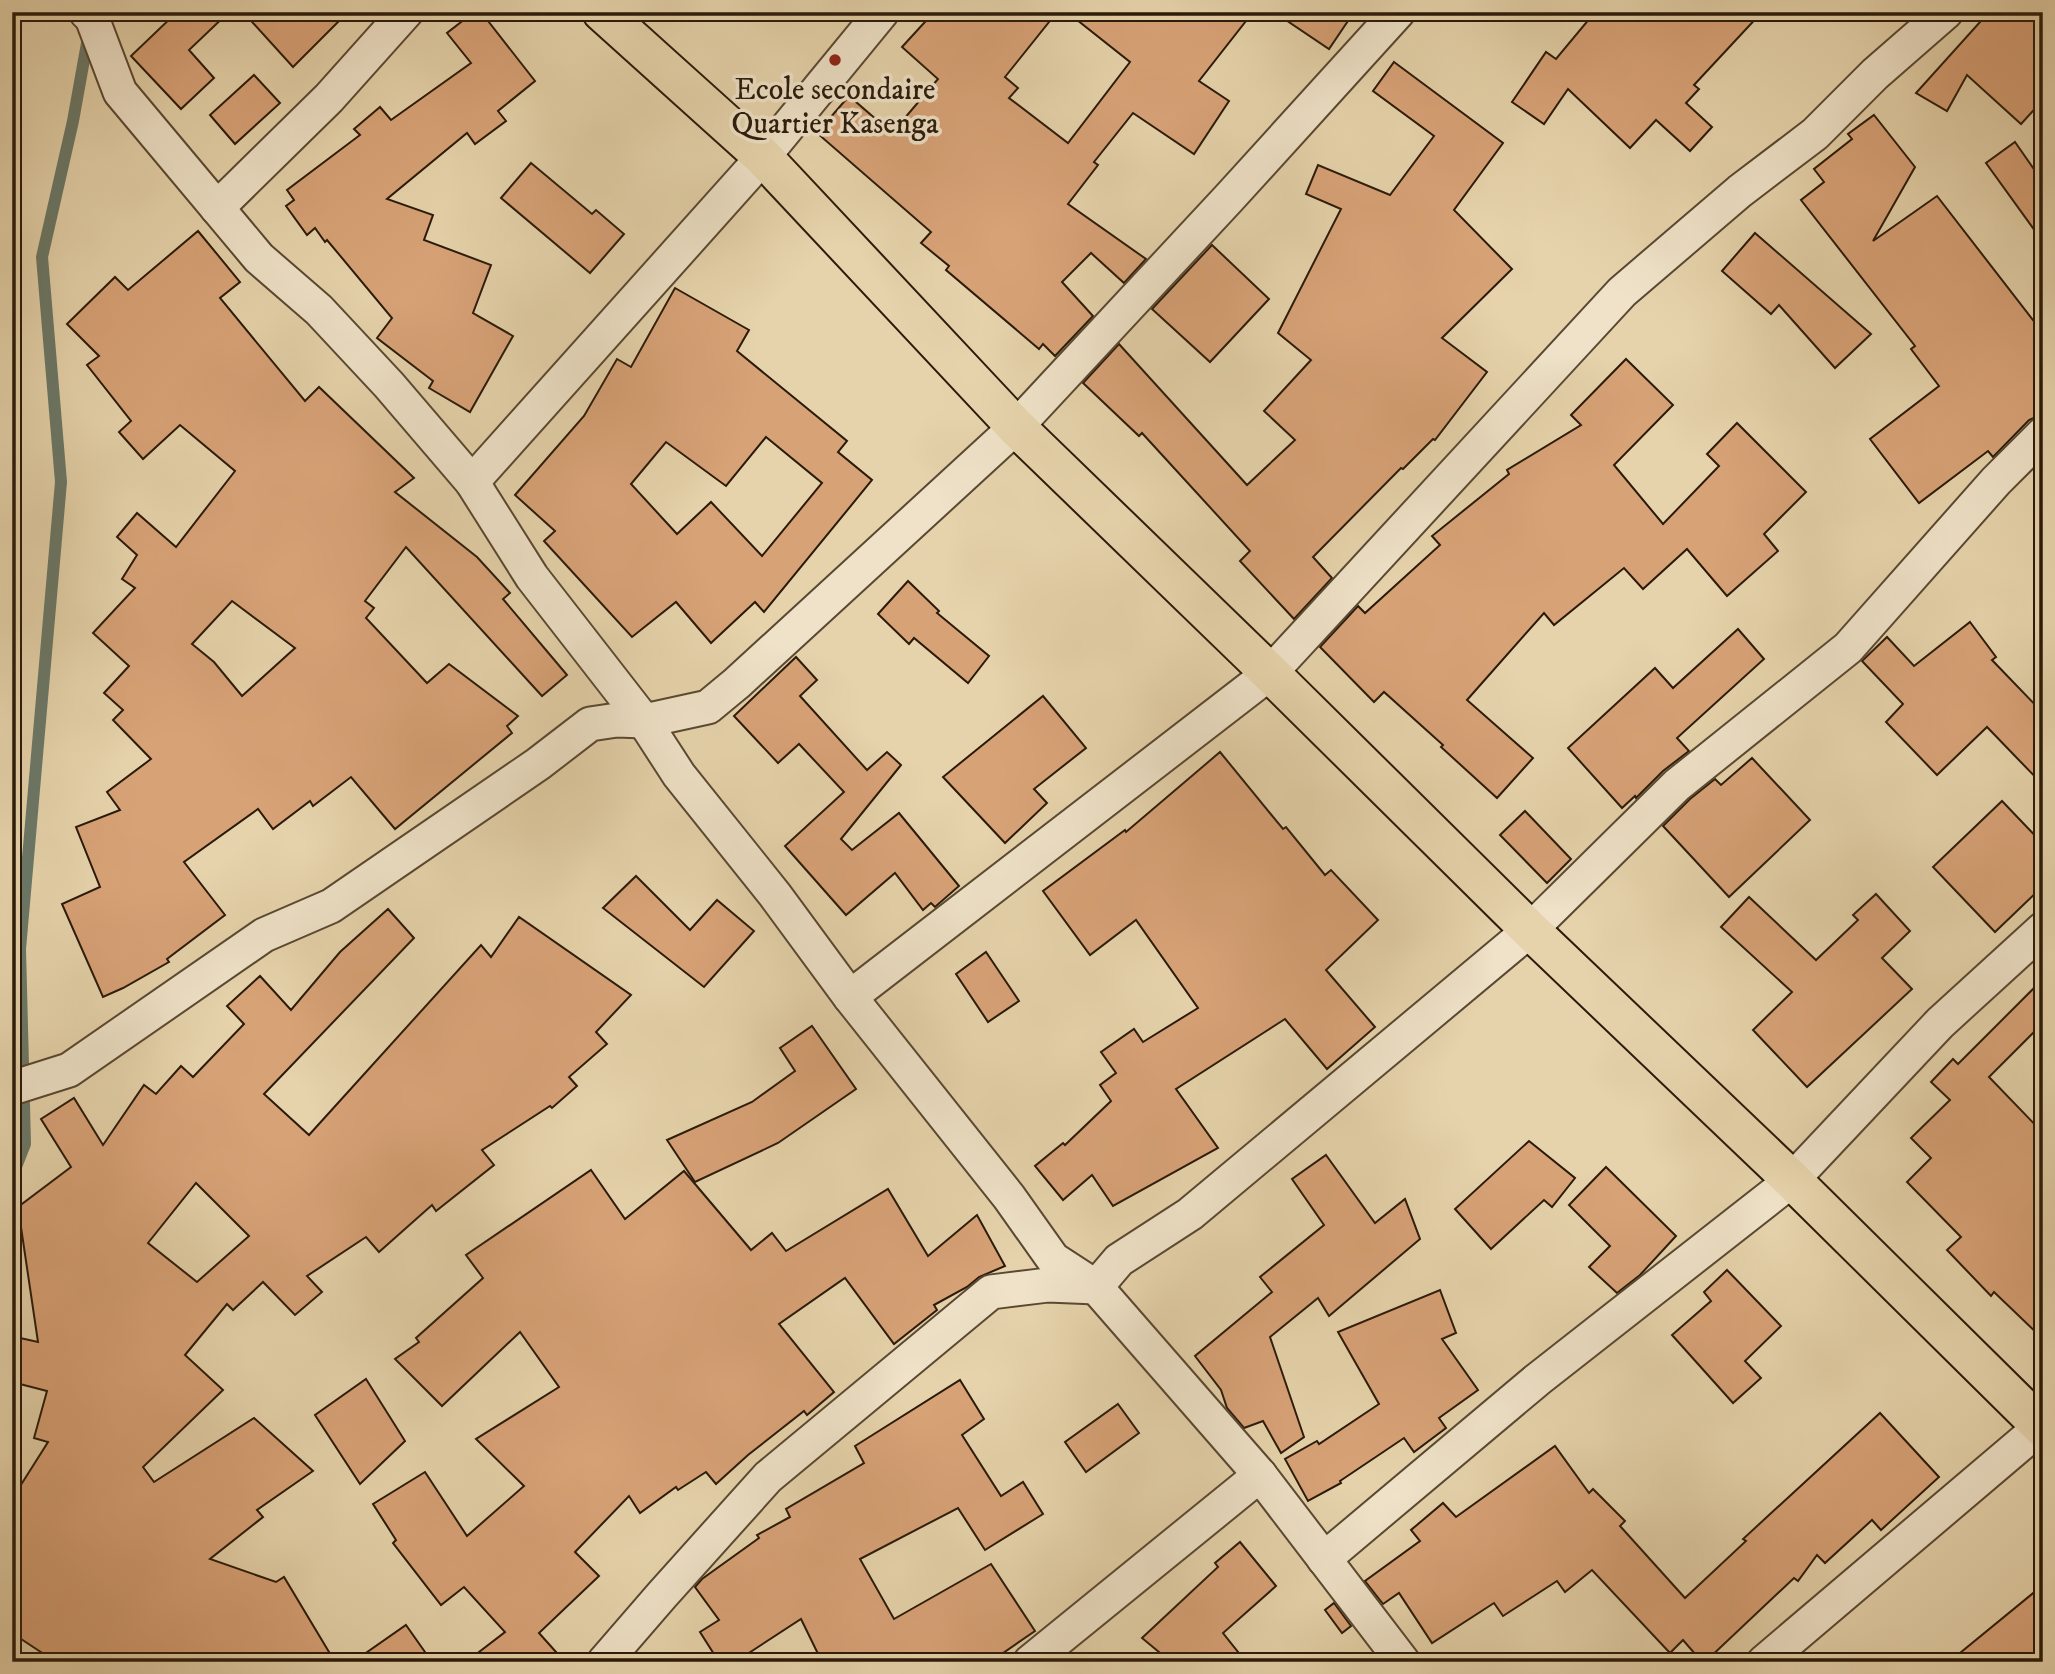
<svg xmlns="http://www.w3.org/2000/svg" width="2055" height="1674" font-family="'IM FELL DW Pica',serif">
<rect width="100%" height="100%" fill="#e6d3ab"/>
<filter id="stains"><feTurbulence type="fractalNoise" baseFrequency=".00286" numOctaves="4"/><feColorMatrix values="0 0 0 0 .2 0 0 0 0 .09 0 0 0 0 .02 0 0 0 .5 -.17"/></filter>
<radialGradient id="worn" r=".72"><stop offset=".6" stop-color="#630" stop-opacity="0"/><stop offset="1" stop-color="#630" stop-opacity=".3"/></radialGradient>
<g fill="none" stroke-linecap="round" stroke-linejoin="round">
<path stroke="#6b7969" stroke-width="12" d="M 12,1177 L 25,1144 L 20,949 L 61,482 L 42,257 L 73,121 L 89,32"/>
</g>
<g fill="#d8a277" stroke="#2a1a0a" stroke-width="2" fill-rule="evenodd">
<path d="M 177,12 L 229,12 L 189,50 L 214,78 L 181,109 L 131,56 Z"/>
<path d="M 243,12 L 348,12 L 293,67 Z"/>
<path d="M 474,12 L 481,12 L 535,81 L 498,111 L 506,121 L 475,144 L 467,133 L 387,199 L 433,215 L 424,240 L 491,265 L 473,313 L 513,336 L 470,412 L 429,388 L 433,381 L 377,338 L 392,318 L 327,240 L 325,242 L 315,228 L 307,235 L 286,206 L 294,200 L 287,190 L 360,135 L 354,129 L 380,107 L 391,120 L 471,63 L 447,33 Z"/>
<path d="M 934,12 L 1057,12 L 1005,77 L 1018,88 L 1009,98 L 1068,143 L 1130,62 L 1067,12 L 1253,12 L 1199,81 L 1229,101 L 1194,154 L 1133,113 L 1094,162 L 1098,165 L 1068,204 L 1146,259 L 1124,283 L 1091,253 L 1062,282 L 1093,316 L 1055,356 L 1043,344 L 1039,349 L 946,270 L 949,266 L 921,243 L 931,232 L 817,133 L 849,96 L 892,133 L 938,79 L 902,47 Z"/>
<path d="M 1274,12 L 1354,12 L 1329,49 Z"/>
<path d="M 1595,12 L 1762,12 L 1694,85 L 1699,89 L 1686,103 L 1712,127 L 1690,151 L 1656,120 L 1630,148 L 1568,89 L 1544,124 L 1512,102 L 1546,52 L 1556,59 Z"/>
<path d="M 1989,12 L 2043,12 L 2043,100 L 2021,124 L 1967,75 L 1947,111 L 1916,93 Z"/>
<path d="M 1394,62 L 1503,143 L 1454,210 L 1512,269 L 1442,338 L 1487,372 L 1435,440 L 1433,439 L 1403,469 L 1401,468 L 1313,557 L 1332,578 L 1294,619 L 1240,561 L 1250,551 L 1142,433 L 1139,436 L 1083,383 L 1119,344 L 1247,485 L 1295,440 L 1264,411 L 1311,360 L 1278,333 L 1341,209 L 1306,194 L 1318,165 L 1390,195 L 1434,136 L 1373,91 Z"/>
<path d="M 254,75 L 280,103 L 235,144 L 210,115 Z"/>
<path d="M 1874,115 L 1915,167 L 1873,241 L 1937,196 L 2043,333 L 2043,414 L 2029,420 L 1993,457 L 1988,451 L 1919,503 L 1870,439 L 1939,386 L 1911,349 L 1915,346 L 1801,200 L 1824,182 L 1814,169 L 1852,139 L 1848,134 Z"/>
<path d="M 2015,142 L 2043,182 L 2043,242 L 1986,163 Z"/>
<path d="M 531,163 L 592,214 L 596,210 L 624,234 L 590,273 L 501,198 Z"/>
<path d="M 198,231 L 240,282 L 220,298 L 305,401 L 319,387 L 414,478 L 395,492 L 477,557 L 510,593 L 503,599 L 567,675 L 542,696 L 406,547 L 365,601 L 374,608 L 366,618 L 427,683 L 449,664 L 518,716 L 507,726 L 512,733 L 395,829 L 351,777 L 313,806 L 310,801 L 273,829 L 258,809 L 184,862 L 225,915 L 167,959 L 169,962 L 123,988 L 103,997 L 62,904 L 100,887 L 76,827 L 120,810 L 107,792 L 151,759 L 113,720 L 123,710 L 104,693 L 129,666 L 93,633 L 135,588 L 122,579 L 137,555 L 117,537 L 137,513 L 176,547 L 235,471 L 180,425 L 143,459 L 119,432 L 131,421 L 87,365 L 99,356 L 67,324 L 115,277 L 128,290 ZM 232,601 L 295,648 L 242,696 L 214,662 L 192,644 Z"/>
<path d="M 1755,233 L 1871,334 L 1835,368 L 1779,305 L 1771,314 L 1722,271 Z"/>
<path d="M 1212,245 L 1269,299 L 1210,362 L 1152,309 Z"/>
<path d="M 675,288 L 749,330 L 737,351 L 847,441 L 838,452 L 872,480 L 764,612 L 755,602 L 711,643 L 676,602 L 632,637 L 544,541 L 555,531 L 515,495 L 584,416 L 617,359 L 631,367 ZM 766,437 L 822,483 L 762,556 L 711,502 L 677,534 L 631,484 L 666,442 L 726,486 Z"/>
<path d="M 1626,359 L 1673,405 L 1614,465 L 1663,524 L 1719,466 L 1707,454 L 1737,423 L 1806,492 L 1764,534 L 1778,551 L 1727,596 L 1687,549 L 1643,589 L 1624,568 L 1554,625 L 1544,613 L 1467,700 L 1533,758 L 1497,798 L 1441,747 L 1443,745 L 1384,692 L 1374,702 L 1320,647 L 1358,606 L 1365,613 L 1440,545 L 1432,536 L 1509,474 L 1507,470 L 1581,425 L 1571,415 Z"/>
<path d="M 908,581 L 939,611 L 937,613 L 989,656 L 968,683 L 914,638 L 909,644 L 878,614 Z"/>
<path d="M 1970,622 L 1996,657 L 1992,660 L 2043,713 L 2043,785 L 1987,727 L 1937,775 L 1886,722 L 1903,704 L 1862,661 L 1887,637 L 1914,666 Z"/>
<path d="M 1738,629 L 1764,659 L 1677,738 L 1689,751 L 1663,771 L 1636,798 L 1635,796 L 1622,808 L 1568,748 L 1655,668 L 1673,688 Z"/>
<path d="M 796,657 L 817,680 L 800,696 L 867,770 L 887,752 L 901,765 L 841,839 L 852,850 L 899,813 L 959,886 L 935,907 L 931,903 L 923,910 L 895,873 L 846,915 L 785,846 L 844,792 L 799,744 L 778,763 L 734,716 Z"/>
<path d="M 1043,696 L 1086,748 L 1034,789 L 1047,803 L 1005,843 L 943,777 Z"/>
<path d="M 1220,752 L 1283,829 L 1286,827 L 1325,875 L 1331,870 L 1378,920 L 1326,970 L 1375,1027 L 1327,1069 L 1285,1019 L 1176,1089 L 1218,1148 L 1113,1206 L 1092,1175 L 1063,1200 L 1035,1166 L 1063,1143 L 1065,1145 L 1111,1101 L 1100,1085 L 1116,1073 L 1101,1052 L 1134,1029 L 1143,1042 L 1198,1008 L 1136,920 L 1090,955 L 1043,891 L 1125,830 L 1126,832 Z"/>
<path d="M 1752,758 L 1810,820 L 1729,897 L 1663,826 L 1690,799 L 1715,779 L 1721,785 Z"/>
<path d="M 2002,801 L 2043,844 L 2043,886 L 1995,932 L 1933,867 Z"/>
<path d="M 1525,811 L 1571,859 L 1547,883 L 1500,835 Z"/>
<path d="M 636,876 L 690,930 L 717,900 L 754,931 L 704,987 L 603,908 Z"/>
<path d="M 1876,894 L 1910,931 L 1882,958 L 1912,989 L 1807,1087 L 1753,1030 L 1792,992 L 1721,927 L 1749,897 L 1816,960 L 1858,920 L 1853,915 Z"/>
<path d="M 388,909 L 414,938 L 264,1094 L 309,1135 L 481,945 L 491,957 L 519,917 L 631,995 L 596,1032 L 607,1044 L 569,1077 L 577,1086 L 552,1108 L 550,1106 L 482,1150 L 494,1165 L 436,1211 L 432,1205 L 379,1252 L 366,1237 L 307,1276 L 322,1292 L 295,1315 L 263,1282 L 233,1310 L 227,1304 L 185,1355 L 223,1390 L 143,1467 L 154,1482 L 254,1418 L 313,1471 L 257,1510 L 263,1517 L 210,1559 L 276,1582 L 284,1577 L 335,1662 L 56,1662 L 12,1633 L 12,1499 L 48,1442 L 34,1438 L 47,1391 L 12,1382 L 12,1368 L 20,1338 L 38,1342 L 18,1207 L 71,1167 L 41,1119 L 74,1098 L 103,1145 L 144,1085 L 156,1094 L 181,1066 L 193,1077 L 244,1024 L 227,1006 L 260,976 L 291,1010 L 340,952 ZM 196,1183 L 249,1236 L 197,1282 L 148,1243 Z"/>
<path d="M 986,952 L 1019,1001 L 988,1022 L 956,974 Z"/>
<path d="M 2043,979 L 2043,1023 L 1989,1077 L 2043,1133 L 2043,1339 L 1994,1292 L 1991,1296 L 1947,1250 L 1961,1237 L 1907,1182 L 1931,1158 L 1911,1138 L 1950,1100 L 1931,1082 L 1953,1059 L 1958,1064 Z"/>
<path d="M 812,1026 L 856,1089 L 778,1143 L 695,1182 L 667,1140 L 752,1102 L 795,1071 L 780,1048 Z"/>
<path d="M 1529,1141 L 1575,1178 L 1552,1207 L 1544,1200 L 1491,1249 L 1455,1209 Z"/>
<path d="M 1326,1155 L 1375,1223 L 1405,1199 L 1420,1239 L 1329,1316 L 1318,1298 L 1270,1337 L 1304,1437 L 1281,1453 L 1263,1421 L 1244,1428 L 1227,1408 L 1221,1390 L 1195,1356 L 1272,1292 L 1260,1277 L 1324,1225 L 1292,1179 Z"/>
<path d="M 1606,1167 L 1676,1236 L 1640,1275 L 1617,1293 L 1589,1267 L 1610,1246 L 1569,1205 Z"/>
<path d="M 591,1170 L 625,1219 L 684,1171 L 751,1250 L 772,1233 L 786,1251 L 888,1189 L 928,1256 L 977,1215 L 1005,1266 L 979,1277 L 967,1287 L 934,1305 L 937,1310 L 894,1344 L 845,1278 L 779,1324 L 834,1392 L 807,1415 L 804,1411 L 748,1455 L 716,1484 L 706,1472 L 678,1490 L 676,1487 L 640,1513 L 629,1496 L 575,1552 L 599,1576 L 539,1633 L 565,1662 L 466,1662 L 505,1632 L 464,1587 L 441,1605 L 393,1543 L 396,1540 L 373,1504 L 425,1472 L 467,1536 L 524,1486 L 476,1439 L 559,1387 L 520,1332 L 442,1406 L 395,1359 L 419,1342 L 416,1338 L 483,1278 L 466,1255 Z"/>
<path d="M 1727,1270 L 1781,1326 L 1745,1361 L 1761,1378 L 1733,1403 L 1672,1335 L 1711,1301 L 1704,1292 Z"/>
<path d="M 1440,1290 L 1456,1333 L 1442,1339 L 1478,1390 L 1439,1418 L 1446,1428 L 1414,1452 L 1404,1438 L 1340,1481 L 1341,1483 L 1308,1501 L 1285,1459 L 1317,1441 L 1319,1444 L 1379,1404 L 1338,1332 Z"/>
<path d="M 366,1379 L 405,1441 L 360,1484 L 315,1415 Z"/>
<path d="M 960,1380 L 984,1419 L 962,1435 L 1001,1496 L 1023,1482 L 1043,1514 L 985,1550 L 958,1508 L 860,1559 L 894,1619 L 991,1564 L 1035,1631 L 990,1662 L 822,1662 L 801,1619 L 735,1662 L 719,1662 L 700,1632 L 719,1620 L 695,1587 L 702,1579 L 759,1538 L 757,1535 L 790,1517 L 786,1509 L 864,1463 L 855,1446 Z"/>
<path d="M 1118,1404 L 1139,1433 L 1086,1472 L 1065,1442 Z"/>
<path d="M 1880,1413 L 1939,1477 L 1881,1530 L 1872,1520 L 1825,1563 L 1817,1555 L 1798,1581 L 1794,1578 L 1705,1662 L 1702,1662 L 1683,1640 L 1670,1653 L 1592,1570 L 1565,1592 L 1557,1581 L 1503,1616 L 1494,1603 L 1432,1643 L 1399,1593 L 1383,1604 L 1365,1581 L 1420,1541 L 1411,1530 L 1443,1503 L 1456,1517 L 1555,1446 L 1589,1493 L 1593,1489 L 1625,1521 L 1620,1526 L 1685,1598 L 1746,1541 L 1743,1539 Z"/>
<path d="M 1240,1542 L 1276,1586 L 1223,1633 L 1246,1662 L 1171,1662 L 1142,1638 L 1218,1567 L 1215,1563 Z"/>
<path d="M 2043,1585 L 2043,1662 L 1949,1662 Z"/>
<path d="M 1334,1603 L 1351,1626 L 1342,1633 L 1325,1610 Z"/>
<path d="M 406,1625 L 432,1662 L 353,1662 Z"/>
</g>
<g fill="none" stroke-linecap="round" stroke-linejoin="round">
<defs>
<g id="street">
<path d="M 86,12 L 92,18 L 120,92 L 259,258 L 319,310 L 389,385 L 472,482 L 532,577 L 644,721 L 679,775 L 775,895 L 850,997 L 1009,1197 L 1053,1259 L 1096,1287 L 1260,1475 L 1403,1662"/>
<path d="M 217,208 L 329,98 L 406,12"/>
<path d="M 472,482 L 763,157 L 882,12"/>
<path d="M 850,997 L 1270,673 L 1622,292 L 1740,191 L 1815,134 L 1875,74 L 1946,12"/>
<path d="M 12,1088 L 69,1070 L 264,935 L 331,906 L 538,764 L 590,724 L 617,720 L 644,721 L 708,707 L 737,683 L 1016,427 L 1229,198 L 1398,12"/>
<path d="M 1324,1559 L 1537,1380 L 1792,1180 L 1940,1023 L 2043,929"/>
<path d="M 604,1662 L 662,1595 L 768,1477 L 991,1292 L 1048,1285 L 1096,1287 L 1119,1260 L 1190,1214 L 1530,930 L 1677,785 L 1848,648 L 1996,481 L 2043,434"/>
<path d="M 1030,1662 L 1260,1475"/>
<path d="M 1764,1662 L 2043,1425"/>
</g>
<path id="highway" d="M 602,12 L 763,157 L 1016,427 L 1270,673 L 1530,930 L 1792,1180 L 2043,1428"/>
</defs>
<use href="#street" stroke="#594832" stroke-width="37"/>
<use href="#highway" stroke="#2a1a0a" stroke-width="42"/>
<use href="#street" stroke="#efe2c8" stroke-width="33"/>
<use href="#highway" stroke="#e6d3ab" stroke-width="38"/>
</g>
<circle fill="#8f2418" stroke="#efe2c8" stroke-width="2.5" cx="835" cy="60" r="7"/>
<g text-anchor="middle" stroke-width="7" stroke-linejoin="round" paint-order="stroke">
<g font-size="30" fill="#2a1a0a" stroke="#efe2c8">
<text x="835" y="99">Ecole secondaire<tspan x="835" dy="34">Quartier Kasenga</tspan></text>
</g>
</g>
<rect width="2055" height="1674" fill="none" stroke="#e6d3ab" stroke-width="42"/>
<rect x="14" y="14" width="2027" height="1646" fill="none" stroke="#2a1a0a" stroke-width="3.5"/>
<rect x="21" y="21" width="2013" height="1632" fill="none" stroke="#2a1a0a" stroke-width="2"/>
<rect width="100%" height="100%" filter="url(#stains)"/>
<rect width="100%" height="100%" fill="url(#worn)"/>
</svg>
